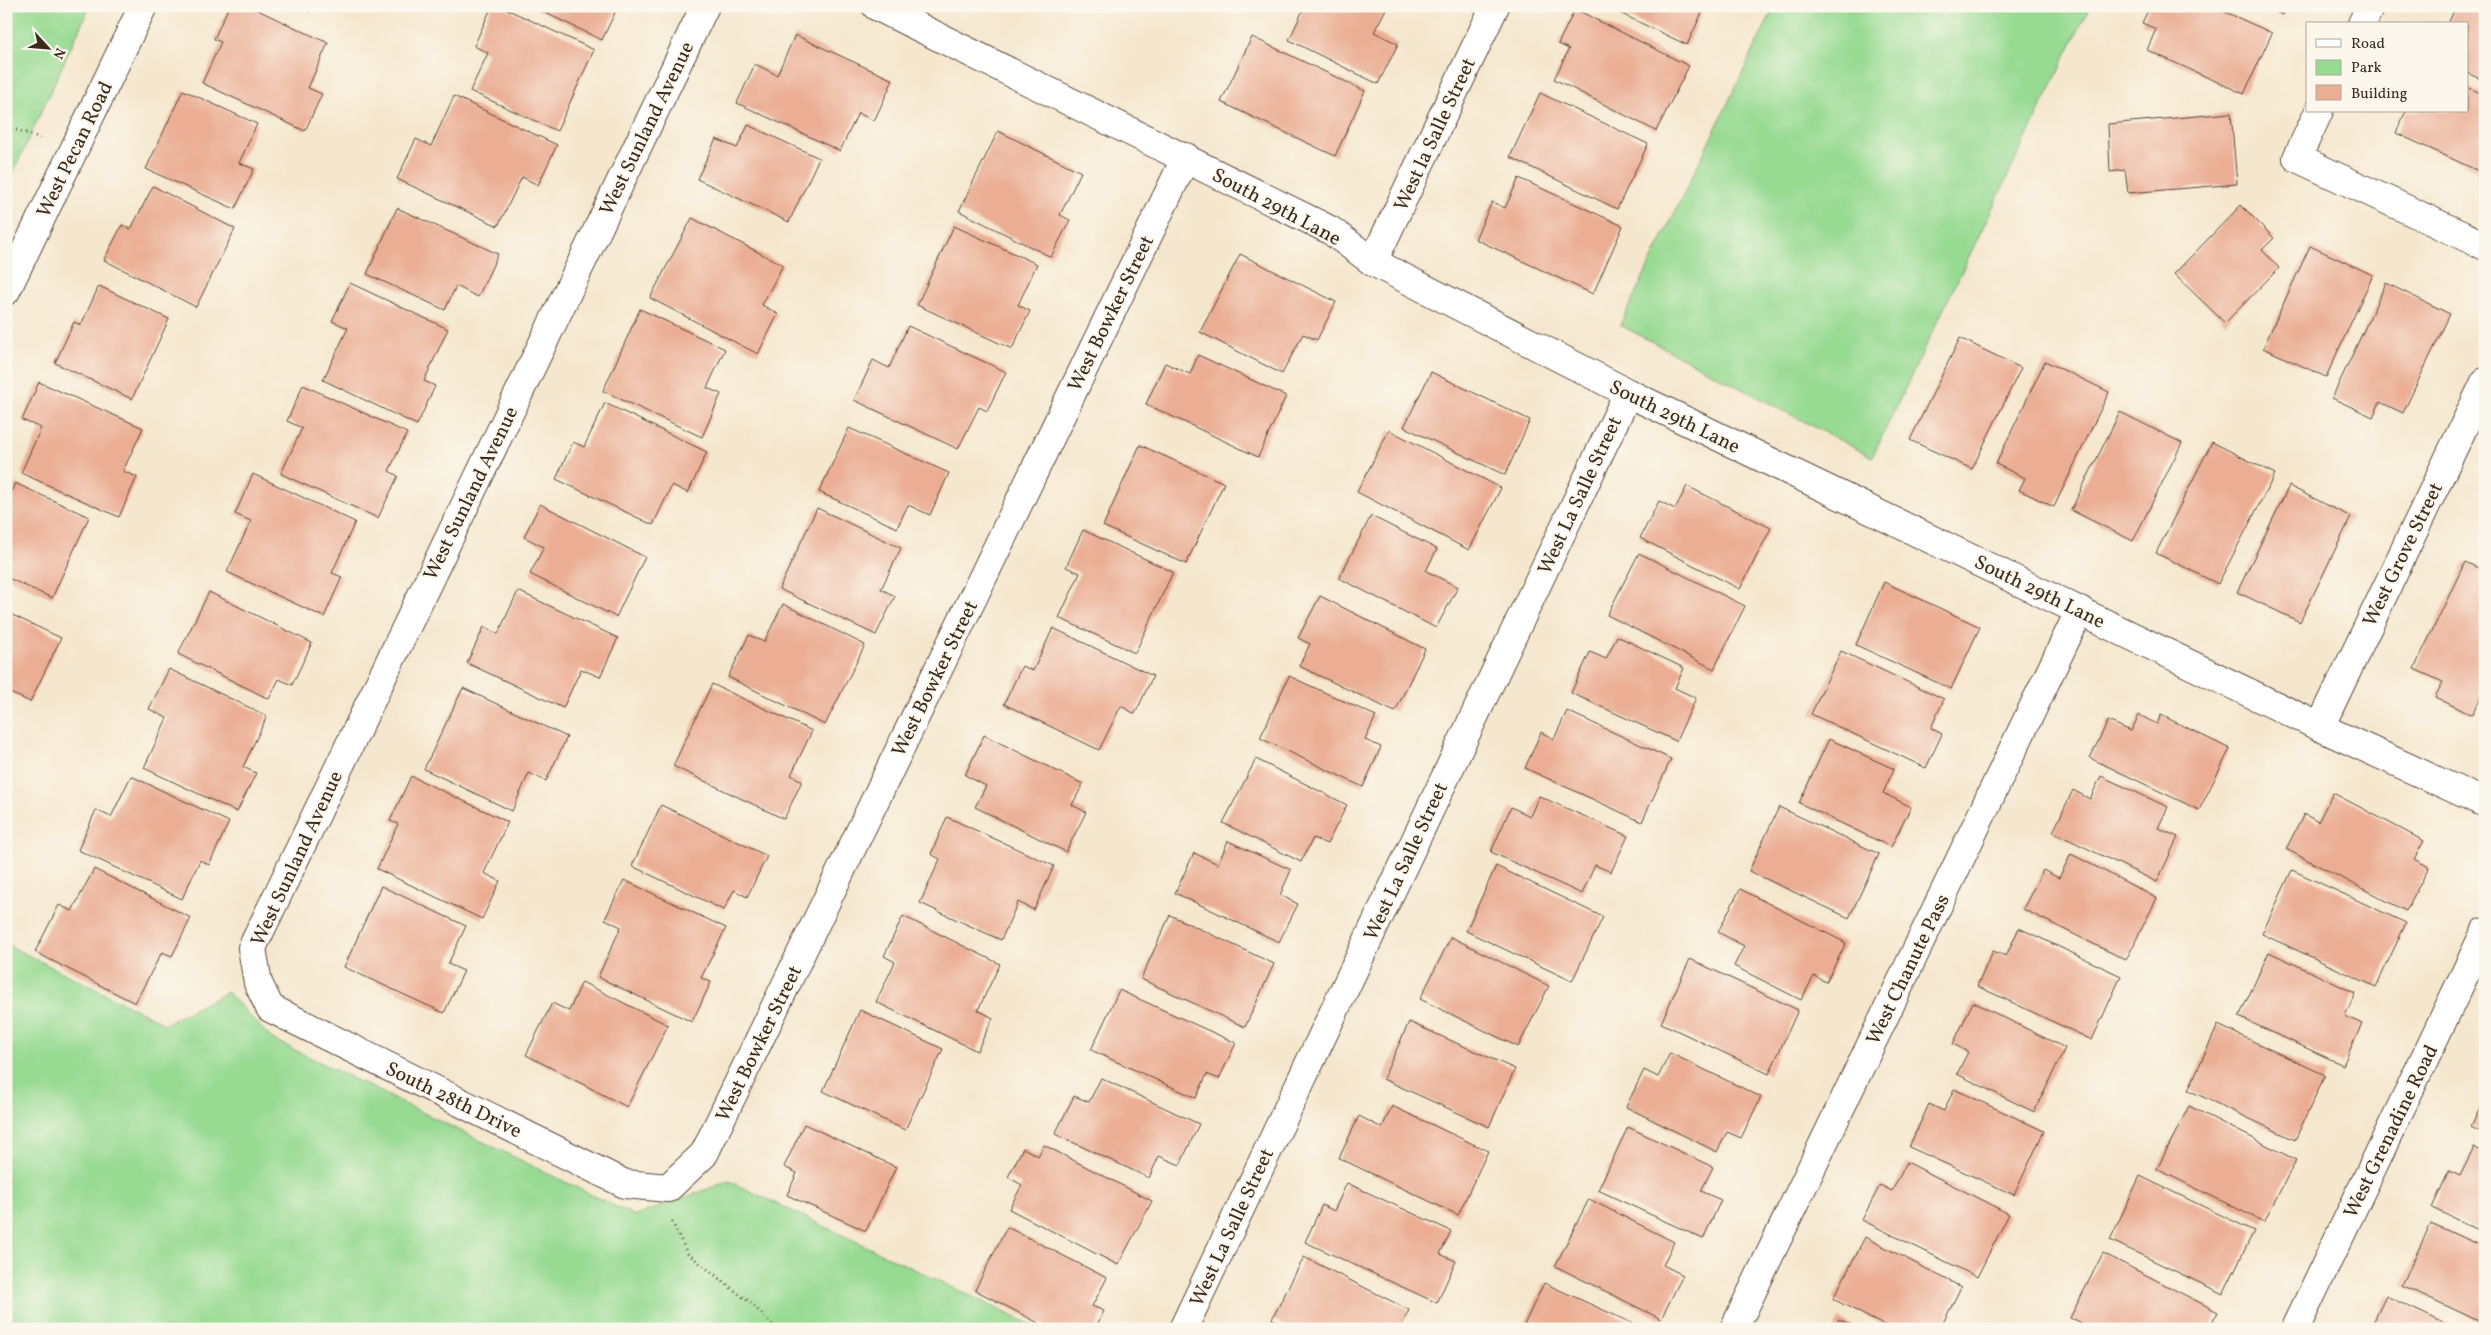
<svg xmlns="http://www.w3.org/2000/svg" width="2491" height="1335" font-family="Vollkorn,serif">
<rect width="100%" height="100%" fill="#fbf7ec"/>
<filter id="ink" filterUnits="userSpaceOnUse"><feTurbulence type="fractalNoise" baseFrequency=".02" numOctaves="2"/><feDisplacementMap in="SourceGraphic" scale="10" xChannelSelector="R" yChannelSelector="G"/><feConvolveMatrix kernelMatrix="1 2 1 2 8 2 1 2 1" color-interpolation-filters="sRGB"/></filter>
<filter id="wash" filterUnits="userSpaceOnUse"><feTurbulence type="fractalNoise" baseFrequency=".0096" numOctaves="4" result="noise"/><feDisplacementMap in="SourceGraphic" scale="20" xChannelSelector="R" yChannelSelector="G"/><feGaussianBlur stdDeviation="1.12" result="paint"/><feColorMatrix in="noise" values="0 0 0 0 0 0 0 0 0 0 0 0 0 0 0 0 0 1.4 0 .05"/><feComposite in="paint" operator="in"/></filter>
<g filter="url(#wash)">
<rect width="100%" height="100%" fill="#f5e7ce"/>
<g fill="#97da92" stroke="#698258">
<path d="M 6,6 L 80,6 L 88,10 L 6,188 Z"/>
<path d="M 1775,6 L 2090,6 L 1872,457 L 1620,325 Z"/>
<path d="M 6,944 L 165,1024 L 227,992 L 272,1039 L 635,1216 L 729,1181 L 1040,1329 L 6,1329 Z"/>
</g>
<g id="blocks">
<g fill="#ebae94">
<path d="M 229,6 L 249,6 L 328,43 L 308,88 L 322,94 L 305,131 L 202,83 L 221,42 L 214,39 Z"/>
<path d="M 299,6 L 313,6 L 310,12 Z"/>
<path d="M 492,6 L 500,6 L 594,50 L 557,131 L 470,91 L 488,53 L 474,46 Z"/>
<path d="M 531,6 L 618,6 L 602,40 Z"/>
<path d="M 1305,6 L 1381,6 L 1386,9 L 1374,32 L 1398,44 L 1378,84 L 1289,40 Z"/>
<path d="M 1605,6 L 1705,6 L 1687,45 Z"/>
<path d="M 2150,6 L 2212,6 L 2272,33 L 2244,94 L 2147,50 L 2156,29 L 2142,23 Z"/>
<path d="M 2264,6 L 2287,6 L 2282,15 Z"/>
<path d="M 2456,6 L 2485,6 L 2485,81 L 2467,73 L 2467,24 L 2448,24 Z"/>
<path d="M 1575,9 L 1689,66 L 1656,131 L 1554,79 L 1569,49 L 1558,44 Z"/>
<path d="M 795,35 L 893,80 L 874,121 L 858,113 L 840,151 L 737,103 L 755,64 L 777,75 Z"/>
<path d="M 1252,37 L 1365,91 L 1335,156 L 1221,102 Z"/>
<path d="M 2467,87 L 2485,95 L 2485,174 L 2396,133 L 2406,111 L 2467,111 Z"/>
<path d="M 183,90 L 257,124 L 239,163 L 254,169 L 235,209 L 146,169 Z"/>
<path d="M 1540,93 L 1648,144 L 1617,209 L 1510,157 Z"/>
<path d="M 454,96 L 557,145 L 538,185 L 522,177 L 498,226 L 397,179 L 416,139 L 431,146 Z"/>
<path d="M 2231,113 L 2237,184 L 2128,193 L 2125,170 L 2110,172 L 2108,124 Z"/>
<path d="M 748,125 L 819,158 L 789,222 L 697,179 L 716,139 L 737,148 Z"/>
<path d="M 998,131 L 1081,172 L 1060,215 L 1070,220 L 1051,257 L 959,211 Z"/>
<path d="M 1519,178 L 1623,226 L 1593,294 L 1475,239 L 1492,202 L 1505,208 Z"/>
<path d="M 153,186 L 235,229 L 196,307 L 104,260 L 122,225 L 131,229 Z"/>
<path d="M 2241,205 L 2274,238 L 2262,250 L 2279,268 L 2225,323 L 2174,274 Z"/>
<path d="M 397,208 L 498,254 L 478,297 L 456,286 L 445,310 L 367,274 Z"/>
<path d="M 692,218 L 783,265 L 762,305 L 778,314 L 758,354 L 650,298 Z"/>
<path d="M 954,226 L 1037,264 L 1018,305 L 1030,311 L 1012,349 L 917,305 Z"/>
<path d="M 2310,246 L 2373,275 L 2326,377 L 2263,348 Z"/>
<path d="M 1240,254 L 1336,302 L 1317,340 L 1303,334 L 1282,374 L 1200,332 Z"/>
<path d="M 350,283 L 448,329 L 424,381 L 435,386 L 417,425 L 323,380 L 348,328 L 332,321 Z"/>
<path d="M 2386,283 L 2450,314 L 2403,413 L 2380,402 L 2373,417 L 2332,398 Z"/>
<path d="M 99,286 L 169,319 L 132,399 L 55,363 L 74,322 L 81,325 Z"/>
<path d="M 640,309 L 725,349 L 707,388 L 721,394 L 702,437 L 603,391 Z"/>
<path d="M 908,326 L 1006,372 L 987,411 L 979,407 L 958,449 L 854,400 L 873,360 L 889,368 Z"/>
<path d="M 1960,338 L 2021,368 L 1972,469 L 1910,440 Z"/>
<path d="M 1198,355 L 1286,396 L 1258,457 L 1146,404 L 1165,363 L 1190,374 Z"/>
<path d="M 2045,361 L 2109,392 L 2054,507 L 2019,490 L 2025,478 L 1996,464 Z"/>
<path d="M 1431,372 L 1530,420 L 1505,475 L 1404,427 Z"/>
<path d="M 39,382 L 143,428 L 123,471 L 137,477 L 119,517 L 21,473 L 41,428 L 22,420 Z"/>
<path d="M 303,385 L 407,433 L 389,471 L 398,476 L 378,518 L 281,474 L 302,428 L 287,421 Z"/>
<path d="M 605,403 L 707,452 L 688,493 L 672,485 L 653,525 L 556,479 L 573,442 L 584,447 Z"/>
<path d="M 2120,412 L 2182,443 L 2133,541 L 2071,510 Z"/>
<path d="M 849,428 L 949,473 L 930,515 L 908,505 L 897,528 L 819,492 Z"/>
<path d="M 1389,430 L 1501,488 L 1469,550 L 1357,492 Z"/>
<path d="M 2212,442 L 2275,474 L 2218,584 L 2156,553 Z"/>
<path d="M 1140,445 L 1224,483 L 1186,564 L 1103,526 Z"/>
<path d="M 253,474 L 355,522 L 332,573 L 342,577 L 324,617 L 227,572 L 251,521 L 235,514 Z"/>
<path d="M 15,483 L 89,517 L 52,598 L 6,577 L 6,503 Z"/>
<path d="M 1687,486 L 1771,528 L 1740,589 L 1640,538 L 1659,501 L 1675,509 Z"/>
<path d="M 2289,486 L 2351,517 L 2300,622 L 2237,592 Z"/>
<path d="M 540,504 L 645,557 L 616,617 L 530,574 L 544,547 L 524,537 Z"/>
<path d="M 817,508 L 901,548 L 881,589 L 895,596 L 876,635 L 779,589 Z"/>
<path d="M 1371,516 L 1437,549 L 1426,571 L 1458,587 L 1436,628 L 1339,578 Z"/>
<path d="M 1083,530 L 1173,572 L 1135,653 L 1059,618 L 1080,573 L 1066,567 Z"/>
<path d="M 1639,553 L 1745,606 L 1714,669 L 1607,615 Z"/>
<path d="M 2465,562 L 2485,571 L 2485,689 L 2472,715 L 2435,697 L 2443,682 L 2414,669 Z"/>
<path d="M 1884,582 L 1980,627 L 1951,689 L 1856,645 Z"/>
<path d="M 518,591 L 618,638 L 600,677 L 581,669 L 563,708 L 467,663 L 484,627 L 498,634 Z"/>
<path d="M 209,592 L 312,643 L 292,685 L 279,679 L 269,699 L 178,654 Z"/>
<path d="M 1320,596 L 1425,649 L 1395,712 L 1299,666 L 1310,644 L 1298,638 Z"/>
<path d="M 783,604 L 865,645 L 825,725 L 728,677 L 749,635 L 764,642 Z"/>
<path d="M 6,612 L 61,638 L 30,702 L 6,691 Z"/>
<path d="M 1053,628 L 1153,676 L 1135,714 L 1121,706 L 1099,750 L 1004,704 L 1022,666 L 1033,671 Z"/>
<path d="M 1617,636 L 1684,668 L 1675,688 L 1696,698 L 1676,741 L 1571,693 L 1590,652 L 1606,659 Z"/>
<path d="M 1841,651 L 1944,699 L 1931,728 L 1942,734 L 1926,768 L 1811,714 Z"/>
<path d="M 169,669 L 267,716 L 243,767 L 256,773 L 237,812 L 144,768 L 167,718 L 149,709 Z"/>
<path d="M 1289,676 L 1376,716 L 1365,740 L 1381,747 L 1363,787 L 1260,738 Z"/>
<path d="M 712,684 L 812,731 L 791,775 L 802,781 L 784,819 L 673,766 Z"/>
<path d="M 463,688 L 567,737 L 546,781 L 529,773 L 512,811 L 424,769 Z"/>
<path d="M 1567,711 L 1671,759 L 1642,822 L 1525,768 L 1541,732 L 1554,739 Z"/>
<path d="M 2139,715 L 2157,724 L 2161,715 L 2230,749 L 2199,810 L 2090,758 L 2108,721 L 2131,731 Z"/>
<path d="M 984,735 L 1083,784 L 1072,805 L 1086,812 L 1066,852 L 975,807 L 986,786 L 965,775 Z"/>
<path d="M 1829,739 L 1894,769 L 1883,793 L 1911,807 L 1891,847 L 1799,803 Z"/>
<path d="M 1256,759 L 1347,805 L 1327,844 L 1313,838 L 1301,862 L 1223,823 Z"/>
<path d="M 131,776 L 229,822 L 209,865 L 200,860 L 182,899 L 78,850 L 96,810 L 111,817 Z"/>
<path d="M 411,776 L 508,822 L 484,873 L 500,881 L 482,919 L 377,869 L 398,824 L 390,821 Z"/>
<path d="M 2101,776 L 2168,807 L 2158,828 L 2178,837 L 2157,882 L 2053,832 L 2073,790 L 2090,799 Z"/>
<path d="M 2333,793 L 2424,841 L 2414,859 L 2429,867 L 2406,911 L 2286,849 L 2304,814 L 2318,822 Z"/>
<path d="M 1539,796 L 1628,836 L 1611,872 L 1595,865 L 1582,894 L 1491,852 L 1511,807 L 1530,816 Z"/>
<path d="M 661,805 L 767,856 L 747,897 L 734,890 L 724,910 L 632,866 Z"/>
<path d="M 1779,807 L 1879,854 L 1849,918 L 1749,871 Z"/>
<path d="M 947,817 L 1054,866 L 1034,910 L 1018,902 L 1001,940 L 920,903 L 940,859 L 931,854 Z"/>
<path d="M 1228,841 L 1291,870 L 1280,895 L 1298,904 L 1279,942 L 1175,893 L 1194,853 L 1218,864 Z"/>
<path d="M 2071,854 L 2157,898 L 2126,960 L 2023,909 L 2043,870 L 2059,878 Z"/>
<path d="M 1496,866 L 1603,917 L 1572,981 L 1466,931 Z"/>
<path d="M 94,869 L 191,918 L 172,956 L 162,952 L 135,1003 L 35,952 L 59,905 L 72,911 Z"/>
<path d="M 2292,870 L 2406,923 L 2376,987 L 2262,934 Z"/>
<path d="M 624,880 L 726,928 L 701,978 L 711,982 L 692,1022 L 598,977 L 621,927 L 605,919 Z"/>
<path d="M 381,886 L 466,926 L 448,964 L 464,971 L 444,1013 L 344,967 Z"/>
<path d="M 1740,889 L 1846,943 L 1826,982 L 1814,976 L 1801,1000 L 1734,966 L 1744,946 L 1718,932 Z"/>
<path d="M 1170,915 L 1274,964 L 1245,1027 L 1141,979 Z"/>
<path d="M 903,916 L 1000,964 L 978,1010 L 993,1018 L 977,1051 L 876,1002 L 895,962 L 884,956 Z"/>
<path d="M 2019,928 L 2121,976 L 2092,1040 L 1977,986 L 1993,951 L 2006,956 Z"/>
<path d="M 1451,937 L 1549,986 L 1518,1047 L 1420,999 Z"/>
<path d="M 2269,952 L 2355,993 L 2345,1016 L 2362,1024 L 2343,1065 L 2239,1017 Z"/>
<path d="M 1690,959 L 1798,1010 L 1769,1074 L 1661,1023 Z"/>
<path d="M 582,982 L 668,1025 L 627,1107 L 526,1055 L 552,1003 L 569,1011 Z"/>
<path d="M 1119,990 L 1236,1043 L 1219,1079 L 1207,1074 L 1196,1098 L 1091,1050 Z"/>
<path d="M 1973,1002 L 2065,1048 L 2034,1112 L 1957,1074 L 1968,1052 L 1953,1044 Z"/>
<path d="M 860,1010 L 943,1049 L 905,1130 L 823,1091 Z"/>
<path d="M 1409,1022 L 1515,1069 L 1489,1127 L 1383,1079 Z"/>
<path d="M 2218,1025 L 2325,1075 L 2295,1140 L 2188,1090 Z"/>
<path d="M 1670,1053 L 1761,1097 L 1741,1138 L 1727,1132 L 1717,1152 L 1626,1107 L 1644,1070 L 1658,1077 Z"/>
<path d="M 1101,1078 L 1199,1124 L 1180,1165 L 1159,1156 L 1149,1178 L 1055,1134 L 1074,1096 L 1089,1102 Z"/>
<path d="M 1954,1089 L 2044,1131 L 2014,1195 L 1909,1147 L 1929,1104 L 1944,1111 Z"/>
<path d="M 2485,1098 L 2485,1134 L 2471,1127 Z"/>
<path d="M 1392,1106 L 1488,1151 L 1458,1215 L 1339,1158 L 1359,1116 L 1382,1128 Z"/>
<path d="M 2189,1106 L 2296,1160 L 2264,1222 L 2157,1169 Z"/>
<path d="M 804,1124 L 896,1167 L 866,1231 L 787,1195 L 797,1173 L 784,1167 Z"/>
<path d="M 1628,1127 L 1713,1167 L 1701,1191 L 1721,1200 L 1703,1239 L 1598,1190 Z"/>
<path d="M 1044,1145 L 1152,1201 L 1118,1265 L 1009,1209 L 1022,1185 L 1008,1177 L 1023,1148 L 1038,1156 Z"/>
<path d="M 2474,1148 L 2485,1153 L 2485,1233 L 2432,1208 L 2449,1171 L 2460,1176 Z"/>
<path d="M 1907,1162 L 2009,1214 L 1977,1277 L 1862,1220 L 1880,1185 L 1892,1191 Z"/>
<path d="M 2140,1176 L 2254,1231 L 2223,1294 L 2110,1240 Z"/>
<path d="M 1347,1183 L 1451,1231 L 1440,1254 L 1456,1261 L 1437,1303 L 1305,1242 L 1322,1205 L 1334,1211 Z"/>
<path d="M 1589,1199 L 1674,1242 L 1663,1265 L 1683,1275 L 1661,1319 L 1555,1266 Z"/>
<path d="M 2431,1223 L 2485,1248 L 2485,1324 L 2402,1285 Z"/>
<path d="M 1007,1227 L 1107,1278 L 1092,1306 L 1104,1311 L 1095,1329 L 1050,1329 L 975,1290 Z"/>
<path d="M 1865,1237 L 1961,1287 L 1940,1329 L 1891,1329 L 1833,1299 Z"/>
<path d="M 2103,1253 L 2218,1312 L 2209,1329 L 2091,1329 L 2070,1318 Z"/>
<path d="M 1304,1257 L 1409,1310 L 1400,1329 L 1292,1329 L 1272,1319 Z"/>
<path d="M 1544,1283 L 1645,1329 L 1522,1329 Z"/>
<path d="M 2386,1296 L 2457,1329 L 2370,1329 Z"/>
<path d="M 1839,1319 L 1859,1329 L 1834,1329 Z"/>
</g>
</g>
</g>
<g filter="url(#ink)">
<use href="#blocks" fill-opacity="0" stroke="#574638" stroke-width="1"/>
<g fill="none" stroke-linecap="round" stroke-linejoin="round">
<defs>
<g id="minor">
<path d="M 705,6 L 252,948 L 258,983 L 270,1008 L 625,1184 L 668,1188 L 704,1154 L 1186,157"/>
<path d="M 876,6 L 1330,230 L 1373,262 L 1628,393 L 2320,727 L 2485,803"/>
<path d="M 2362,24 L 2370,6"/>
<path d="M 2319,111 L 2297,158 L 2485,246"/>
<path d="M 1373,262 L 1495,6"/>
<path d="M 6,291 L 143,6"/>
<path d="M 2320,727 L 2485,382"/>
<path d="M 1183,1329 L 1628,393"/>
<path d="M 1734,1329 L 2080,610"/>
<path d="M 2295,1329 L 2485,932"/>
</g>
</defs>
<use href="#minor" stroke="#574638" stroke-width="30"/>
<g stroke="#574638" stroke-width="3" stroke-dasharray="1 4" stroke-linecap="butt">
<path d="M 6,129 L 17,130 L 40,138"/>
<path d="M 672,1222 L 687,1253 L 753,1305 L 776,1329"/>
</g>
<use href="#minor" stroke="#fff" stroke-width="28"/>
</g>
</g>
<g text-anchor="middle" stroke-width="4" stroke-linejoin="round" paint-order="stroke">
<g font-size="20" fill="#3b2a1e" stroke="#fbf7ec">
<text transform="translate(646 128) rotate(-64)" y="7">West Sunland Avenue</text>
<text transform="translate(1434 134) rotate(-65)" y="7">West la Salle Street</text>
<text transform="translate(74 149) rotate(-64)" y="7">West Pecan Road</text>
<text transform="translate(1277 206) rotate(28)" y="7">South 29th Lane</text>
<text transform="translate(1110 313) rotate(-64)" y="7">West Bowker Street</text>
<text transform="translate(1675 416) rotate(26)" y="7">South 29th Lane</text>
<text transform="translate(470 493) rotate(-64)" y="7">West Sunland Avenue</text>
<text transform="translate(1579 495) rotate(-65)" y="7">West La Salle Street</text>
<text transform="translate(2402 554) rotate(-64)" y="7">West Grove Street</text>
<text transform="translate(2040 591) rotate(26)" y="7">South 29th Lane</text>
<text transform="translate(934 678) rotate(-64)" y="7">West Bowker Street</text>
<text transform="translate(296 858) rotate(-65)" y="7">West Sunland Avenue</text>
<text transform="translate(1405 861) rotate(-65)" y="7">West La Salle Street</text>
<text transform="translate(1907 969) rotate(-64)" y="7">West Chanute Pass</text>
<text transform="translate(758 1043) rotate(-64)" y="7">West Bowker Street</text>
<text transform="translate(454 1099) rotate(26)" y="7">South 28th Drive</text>
<text transform="translate(2390 1131) rotate(-64)" y="7">West Grenadine Road</text>
<text transform="translate(1231 1227) rotate(-65)" y="7">West La Salle Street</text>
</g>
</g>
<rect width="2491" height="1335" fill="none" stroke="#fbf7ec" stroke-width="25"/>
<rect x="2306" y="22" width="162" height="90" fill="#fbf7ec" stroke="#aea59a"/>
<rect x="2316" y="39" width="25" height="8" fill="#ffffff" stroke="#aea59a"/>
<text x="2351" y="48" font-size="15" fill="#3b2a1e">Road</text>
<rect x="2316" y="60" width="25" height="15" fill="#97da92" stroke="#aea59a"/>
<text x="2351" y="72" font-size="15" fill="#3b2a1e">Park</text>
<rect x="2316" y="85" width="25" height="15" fill="#ebae94" stroke="#aea59a"/>
<text x="2351" y="98" font-size="15" fill="#3b2a1e">Building</text>
<g transform="translate(48 48) rotate(116)" stroke="#fbf7ec" stroke-width="4" paint-order="stroke">
<path d="M0-4L9 19L0 12L-9 19Z" fill="#3b2a1e"/>
<text y="-8" font-size="14" font-weight="bold" text-anchor="middle" fill="#3b2a1e">N</text>
</g>
</svg>
